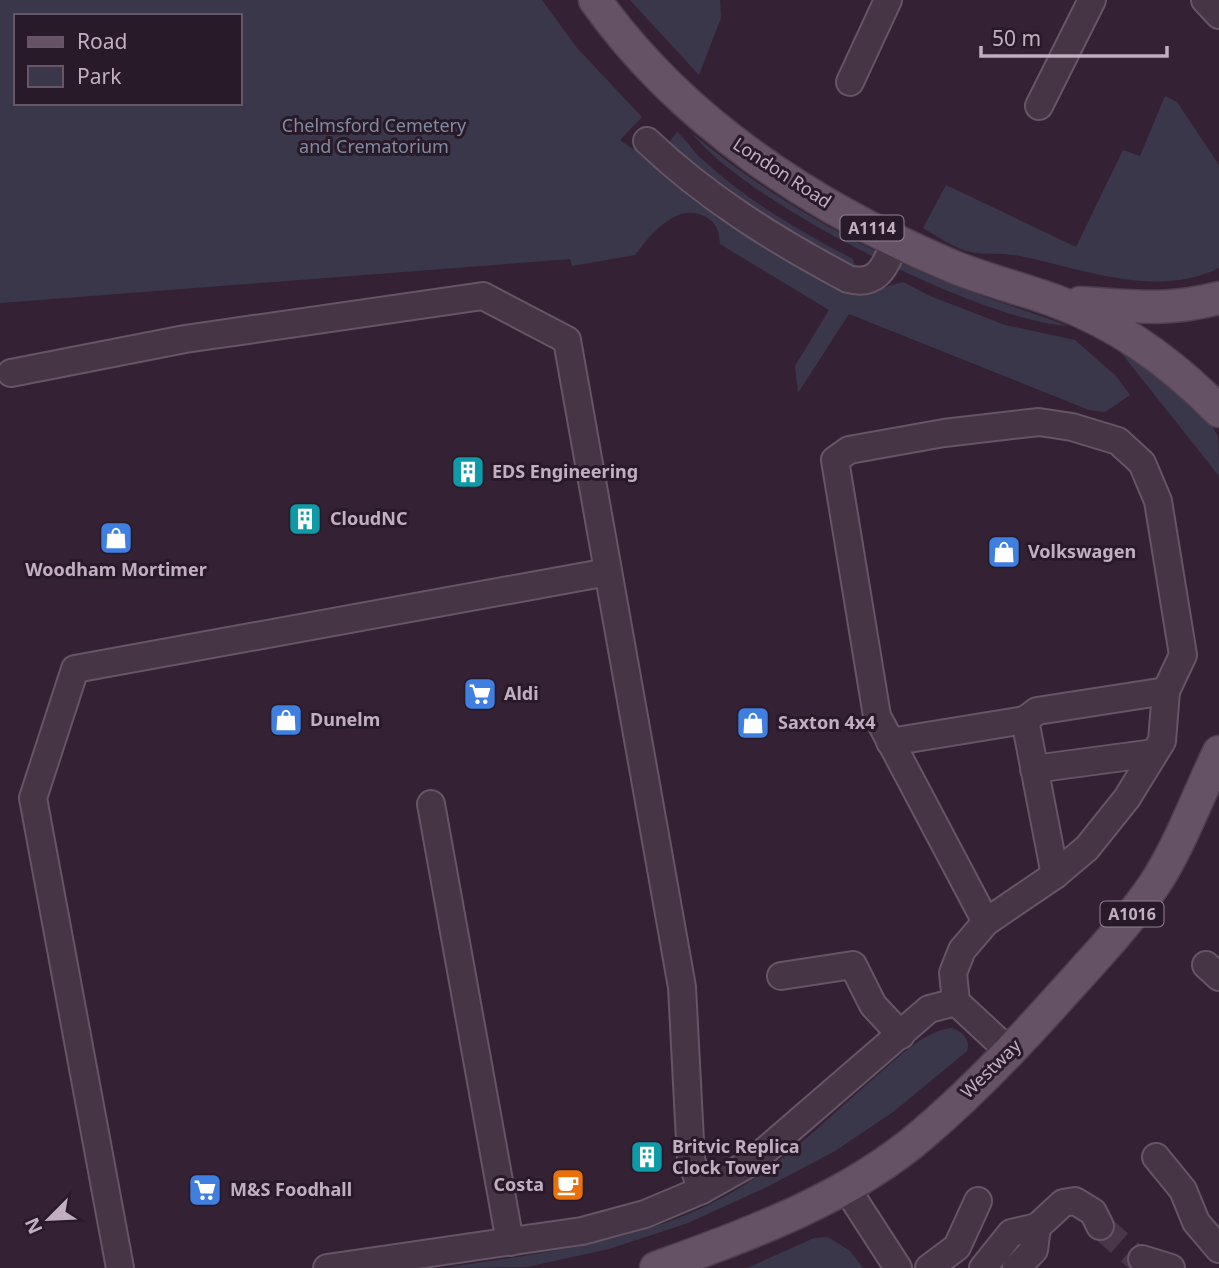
<svg xmlns="http://www.w3.org/2000/svg" width="1219" height="1268" font-family="'Noto Sans',sans-serif">
<rect width="100%" height="100%" fill="#342234"/>
<g fill="#3b374b" fill-rule="evenodd">
<path d="M 0,0 L 542,0 L 577,48 L 642,117 L 620,140 L 749,231 L 860,294 L 903,282 L 930,296 L 1005,325 L 1075,340 L 1116,376 L 1130,395 L 1105,412 L 1089,410 L 849,314 L 798,393 L 795,366 L 829,310 L 720,244 C 719,232 717,223 706,217 C 677,201 651,234 635,255 L 572,266 L 570,259 L 0,303 ZM 16,16 L 240,16 L 240,103 L 16,103 Z"/>
<path d="M 630,0 L 720,0 L 721,18 L 699,75 Z"/>
<path d="M 1165,96 L 1177,102 L 1219,165 L 1219,268 C 1153,300 1080,267 1014,255 C 1000,253 985,255 971,252 C 955,249 937,236 923,228 L 946,185 L 1076,247 L 1123,150 L 1140,156 Z"/>
<path d="M 677,132 C 687,140 693,152 703,160 C 747,201 800,231 853,259 L 855,266 L 849,270 L 687,166 L 669,142 Z"/>
<path d="M 692,133 C 770,199 863,250 958,287 C 994,301 1032,312 1068,326 C 983,322 743,201 692,133 Z"/>
<path d="M 1119,350 C 1153,370 1201,400 1218,437 C 1219,447 1219,465 1219,476 Z"/>
<path d="M 951,1028 C 962,1031 971,1039 967,1051 L 893,1112 L 835,1151 L 767,1187 L 688,1223 L 609,1249 L 527,1267 L 444,1268 C 548,1252 659,1241 749,1182 C 793,1154 832,1114 872,1080 C 895,1061 921,1032 951,1028 Z"/>
<path d="M 828,1237 L 850,1251 L 863,1268 L 747,1268 L 814,1238 Z"/>
</g>
<g fill="none" stroke-linecap="round" stroke-linejoin="round">
<path stroke="#493749" stroke-width="26" stroke-dasharray="26 13" stroke-linecap="butt" d="M 1100,1226 L 1148,1268"/>
<defs>
<g id="minor">
<path d="M 1205,0 L 1219,15"/>
<path d="M 850,82 L 888,0"/>
<path d="M 1039,106 L 1092,0"/>
<path d="M 647,141 C 707,198 775,240 848,279 C 879,287 885,265 896,241"/>
<path d="M 11,373 L 185,339 L 483,296 L 567,340 L 682,987 L 691,1160 L 702,1190"/>
<path d="M 1025,720 L 1037,711 L 1166,691"/>
<path d="M 890,742 L 1025,720 L 1055,875"/>
<path d="M 1034,769 L 1154,753"/>
<path d="M 431,804 L 510,1242"/>
<path d="M 1206,965 L 1219,977"/>
<path d="M 781,976 L 853,965 L 873,1005 L 901,1035"/>
<path d="M 956,1002 L 953,973 L 962,950 L 986,922 L 1055,875 L 1087,848 L 1127,798 L 1162,741 L 1166,691 L 1183,655 L 1158,501 L 1142,463 L 1118,441 L 1072,427 L 1039,422 L 944,433 L 849,450 L 835,460 L 877,716 L 986,922"/>
<path d="M 1156,1157 L 1183,1190 L 1196,1222 L 1219,1249"/>
<path d="M 845,1186 L 898,1268"/>
<path d="M 1142,1259 L 1171,1268"/>
<path d="M 120,1268 L 33,798 L 75,669 L 608,572"/>
<path d="M 327,1268 L 582,1231 L 645,1214 L 702,1190 L 752,1162 L 929,1009 L 956,1002 L 1010,1052"/>
<path d="M 929,1268 L 957,1247 L 978,1201"/>
<path d="M 983,1268 L 1011,1233 L 1037,1227 L 1063,1203 L 1075,1201 L 1093,1212 L 1100,1226"/>
<path d="M 1016,1268 L 1034,1250 L 1037,1227"/>
</g>
<g id="major">
<path d="M 595,0 C 681,121 812,207 947,264 C 983,280 1021,288 1058,302 C 1120,325 1173,364 1219,411"/>
<path d="M 1080,303 C 1134,306 1165,312 1219,298"/>
<path d="M 656,1268 C 749,1234 848,1199 924,1133 C 972,1092 1016,1046 1058,999 C 1091,962 1126,926 1154,885 C 1179,848 1199,793 1219,752"/>
</g>
</defs>
<use href="#minor" stroke="#655565" stroke-width="30"/>
<use href="#major" stroke="#4e3e4e" stroke-width="35"/>
<use href="#minor" stroke="#453545" stroke-width="26"/>
<use href="#major" stroke="#655365" stroke-width="32"/>
</g>
<defs>
<symbol id="building-square" viewBox="-11 -11 22 22"><rect x="-9" y="-9" width="18" height="18" rx="4" fill="#0f9aa8" stroke="#291a29"/><path d="M-4-6H4V6H1V3H-1V6H-4ZM-2.5-4.3h1.7v1.8h-1.7ZM.8-4.3h1.7v1.8H.8ZM-2.5-1h1.7V.8h-1.7ZM.8-1h1.7V.8H.8Z" fill="#fff"/></symbol>
<symbol id="shop-square" viewBox="-11 -11 22 22"><rect x="-9" y="-9" width="18" height="18" rx="4" fill="#3f7fe0" stroke="#291a29"/><path d="M-5-2.5h2.3a2.7 3.5 0 0 1 5.4 0H5L5.5 6h-11ZM-1.5-2.5h3a1.5 2.3 0 0 0-3 0Z" fill="#fff"/></symbol>
<symbol id="supermarket-square" viewBox="-11 -11 22 22"><rect x="-9" y="-9" width="18" height="18" rx="4" fill="#3f7fe0" stroke="#291a29"/><path d="M-6-5.5h2.5l.6 2H6L4.5 2H-2.5L-4.4-4H-6ZM-1.5 3.2a1.3 1.3 0 1 0 .1 0ZM3 3.2a1.3 1.3 0 1 0 .1 0Z" fill="#fff"/></symbol>
<symbol id="cafe-square" viewBox="-11 -11 22 22"><rect x="-9" y="-9" width="18" height="18" rx="4" fill="#e8710a" stroke="#291a29"/><path d="M-5.5-4.5H6V0H3Q3 3.5 0 3.5H-2.5Q-5.5 3.5-5.5 0ZM3-3.2v2h1.7v-2ZM-6 4.5H4V6H-6Z" fill="#fff"/></symbol>
</defs>
<g fill-rule="evenodd">
<use href="#building-square" x="449" y="453" width="38" height="38"/>
<use href="#building-square" x="286" y="500" width="38" height="38"/>
<use href="#shop-square" x="97" y="519" width="38" height="38"/>
<use href="#shop-square" x="985" y="533" width="38" height="38"/>
<use href="#supermarket-square" x="461" y="675" width="38" height="38"/>
<use href="#shop-square" x="267" y="701" width="38" height="38"/>
<use href="#shop-square" x="734" y="704" width="38" height="38"/>
<use href="#building-square" x="628" y="1138" width="38" height="38"/>
<use href="#cafe-square" x="549" y="1166" width="38" height="38"/>
<use href="#supermarket-square" x="186" y="1171" width="38" height="38"/>
</g>
<g text-anchor="middle" stroke-width="6" stroke-linejoin="round" paint-order="stroke">
<g fill="#291a29" stroke="#938293" stroke-width="2">
<rect x="840.5" y="215.5" width="63" height="25" rx="5"/>
<rect x="1100.5" y="901.5" width="63" height="25" rx="5"/>
</g>
<g font-size="16" font-weight="bold" fill="#c1afc1">
<text x="872" y="234">A1114</text>
<text x="1132" y="920">A1016</text>
</g>
<g font-size="18" fill="#808ba0" stroke="#291a29">
<text x="374" y="132">Chelmsford Cemetery<tspan x="374" dy="21">and Crematorium</tspan></text>
</g>
<g font-size="18" fill="#c1afc1" stroke="#291a29">
<text transform="translate(782 173) rotate(33)" y="6">London Road</text>
<text transform="translate(991 1069) rotate(-44)" y="6">Westway</text>
</g>
<g font-size="18" font-weight="bold" fill="#c1afc1" stroke="#291a29" text-anchor="start">
<text x="492" y="478">EDS Engineering</text>
<text x="330" y="525">CloudNC</text>
<text x="1028" y="558">Volkswagen</text>
<text x="116" y="576" text-anchor="middle">Woodham Mortimer</text>
<text x="504" y="700">Aldi</text>
<text x="310" y="726">Dunelm</text>
<text x="778" y="729">Saxton 4x4</text>
<text x="672" y="1153">Britvic Replica<tspan x="672" dy="21">Clock Tower</tspan></text>
<text x="544" y="1191" text-anchor="end">Costa</text>
<text x="230" y="1196">M&amp;S Foodhall</text>
</g>
</g>
<rect x="14" y="14" width="228" height="91" fill="#291a29" stroke="#665666" stroke-width="2"/>
<rect x="28" y="37" width="35" height="10" fill="#655365" stroke="#665666" stroke-width="2"/>
<text x="77" y="49" font-size="21" fill="#c1afc1">Road</text>
<rect x="28" y="66" width="35" height="21" fill="#3b374b" stroke="#665666" stroke-width="2"/>
<text x="77" y="84" font-size="21" fill="#c1afc1">Park</text>
<g transform="translate(49 1219) rotate(246)" stroke="#291a29" stroke-width="5" paint-order="stroke">
<path d="M0-5L12 26L0 18L-12 26Z" fill="#c1afc1"/>
<text y="-10" font-size="19" font-weight="bold" text-anchor="middle" fill="#c1afc1">N</text>
</g>
<path d="M981 46v10h186v-10" fill="none" stroke="#c1afc1" stroke-width="3.5"/>
<text x="992" y="46" font-size="21" fill="#c1afc1" stroke="#291a29" stroke-width="5" paint-order="stroke">50 m</text>
</svg>
